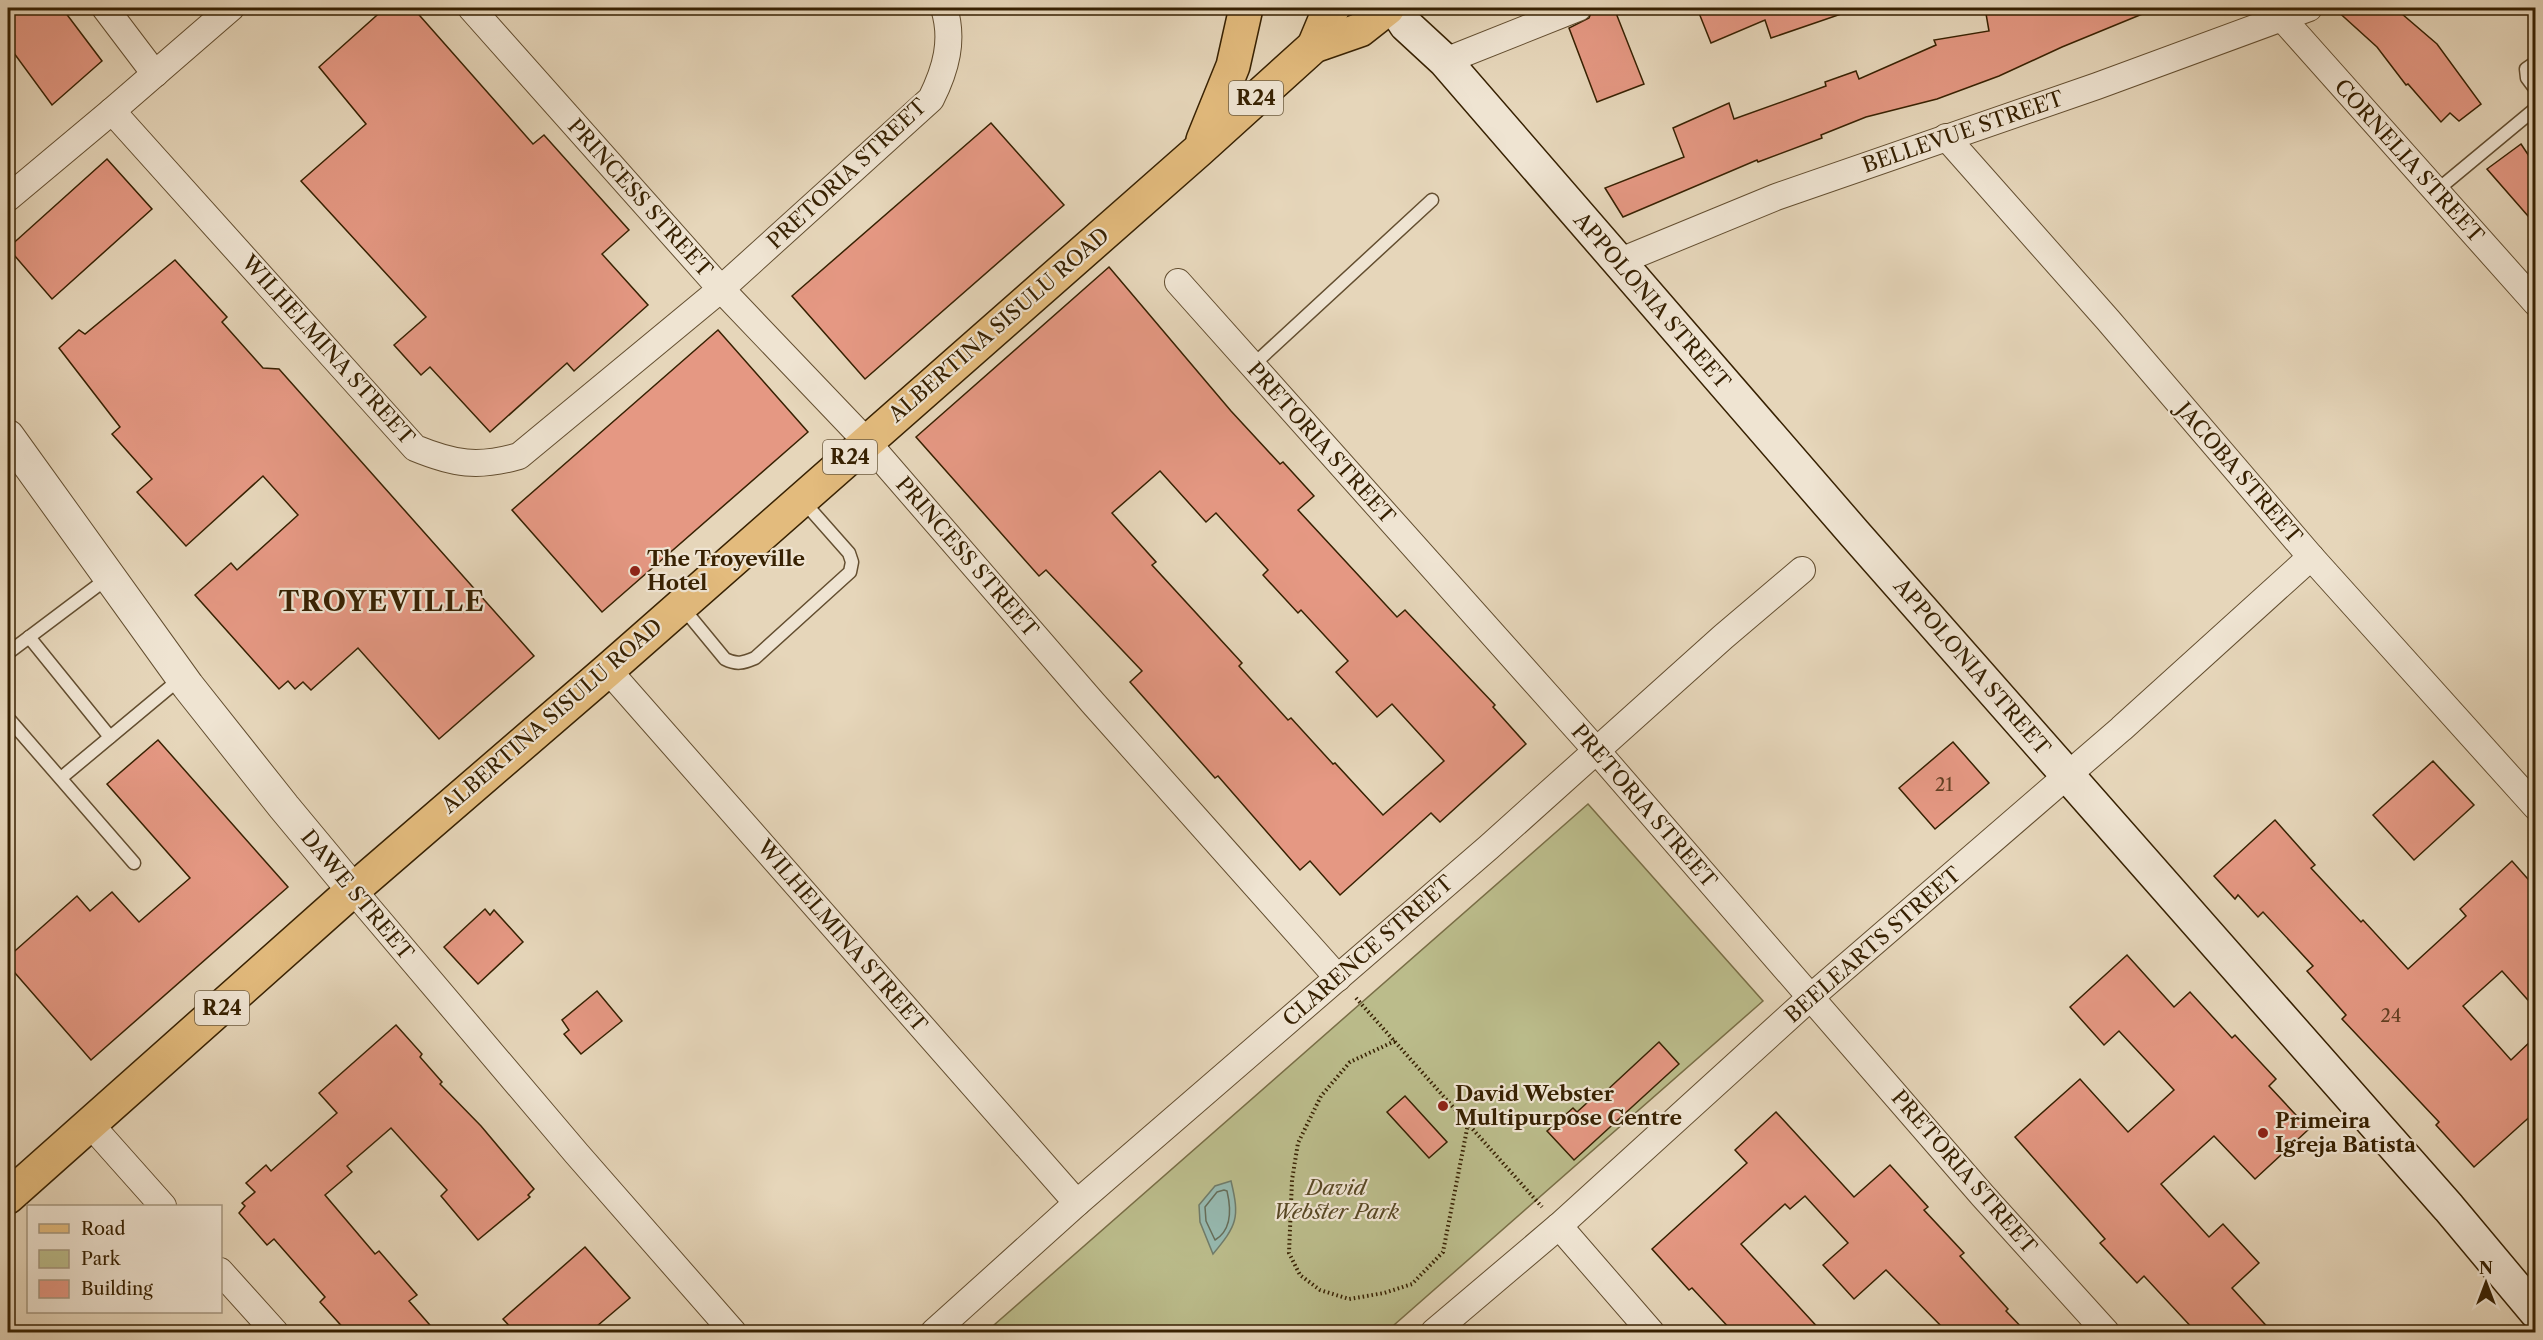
<svg xmlns="http://www.w3.org/2000/svg" width="2543" height="1340" font-family="'Libre Caslon Text',serif">
<rect width="100%" height="100%" fill="#e6d6ba"/>
<filter id="stains"><feTurbulence type="fractalNoise" baseFrequency=".00333" numOctaves="4"/><feColorMatrix values="0 0 0 0 .2 0 0 0 0 .09 0 0 0 0 .02 0 0 0 .5 -.17"/></filter>
<radialGradient id="worn" r=".72"><stop offset=".6" stop-color="#630" stop-opacity="0"/><stop offset="1" stop-color="#630" stop-opacity=".3"/></radialGradient>
<path fill="#bbbc8b" stroke="#796e46" stroke-width="1.5" d="M 1588,804 L 1763,1001 L 1386,1332 L 986,1332 Z"/>
<path fill="#96b9b0" stroke="#707c6a" stroke-width="1.5" d="M 1231,1181 C 1240,1218 1237,1225 1213,1254 L 1200,1222 L 1199,1205 L 1215,1186 Z"/>
<g fill="none" stroke-linecap="round" stroke-linejoin="round">
<path stroke="#666d59" stroke-width="1.5" d="M 1224,1190 L 1227,1191 C 1231,1208 1232,1230 1215,1240 L 1206,1221 L 1205,1207 L 1217,1192 Z"/>
</g>
<g fill="#e59883" stroke="#372102" stroke-width="1.5" fill-rule="evenodd">
<path d="M 8,8 L 62,8 L 102,61 L 52,105 L 8,45 Z"/>
<path d="M 385,8 L 413,8 L 533,144 L 544,135 L 629,230 L 602,254 L 648,305 L 574,371 L 567,363 L 490,432 L 430,367 L 421,375 L 394,345 L 426,317 L 301,181 L 366,124 L 319,67 Z"/>
<path d="M 1593,8 L 1614,8 L 1644,84 L 1597,102 L 1569,28 L 1589,18 Z"/>
<path d="M 1697,8 L 1850,8 L 1850,11 L 1771,38 L 1765,20 L 1711,43 Z"/>
<path d="M 1985,8 L 2157,8 L 2062,47 L 1999,76 L 1937,99 L 1866,117 L 1821,135 L 1822,138 L 1758,162 L 1757,160 L 1623,217 L 1605,188 L 1684,157 L 1673,128 L 1729,103 L 1734,119 L 1826,86 L 1825,82 L 1856,71 L 1859,79 L 1936,45 L 1934,40 L 1989,31 Z"/>
<path d="M 2334,8 L 2395,8 L 2437,44 L 2481,104 L 2459,121 L 2450,113 L 2441,122 L 2408,84 L 2406,85 L 2377,47 Z"/>
<path d="M 991,123 L 1064,205 L 865,379 L 792,296 Z"/>
<path d="M 2521,144 L 2535,165 L 2535,224 L 2487,169 Z"/>
<path d="M 107,159 L 152,209 L 52,299 L 8,248 Z"/>
<path d="M 175,260 L 227,317 L 222,322 L 263,368 L 279,369 L 534,656 L 439,739 L 358,648 L 311,690 L 303,682 L 295,689 L 288,681 L 279,689 L 195,595 L 231,563 L 237,570 L 298,515 L 263,476 L 186,546 L 137,492 L 152,479 L 112,434 L 120,427 L 59,348 L 79,330 L 85,334 Z"/>
<path d="M 1109,267 L 1231,411 L 1280,464 L 1283,462 L 1314,496 L 1298,510 L 1397,617 L 1405,610 L 1495,705 L 1493,707 L 1526,744 L 1440,822 L 1431,813 L 1340,895 L 1310,861 L 1300,870 L 1218,776 L 1215,778 L 1130,682 L 1142,671 L 1046,570 L 1039,576 L 916,437 ZM 1160,471 L 1206,522 L 1216,513 L 1268,570 L 1263,575 L 1298,613 L 1301,610 L 1348,661 L 1336,672 L 1377,717 L 1392,704 L 1444,761 L 1383,815 L 1335,763 L 1333,764 L 1291,718 L 1288,720 L 1239,666 L 1242,663 L 1152,565 L 1156,562 L 1112,513 Z"/>
<path d="M 718,330 L 808,432 L 602,612 L 512,510 Z"/>
<path d="M 158,740 L 288,887 L 91,1060 L 8,965 L 8,957 L 77,896 L 90,911 L 112,892 L 139,922 L 190,878 L 107,784 Z"/>
<path d="M 1953,742 L 1989,783 L 1935,829 L 1899,788 Z"/>
<path d="M 2433,761 L 2474,805 L 2414,860 L 2373,815 Z"/>
<path d="M 2275,820 L 2315,865 L 2311,868 L 2361,922 L 2363,920 L 2408,969 L 2466,916 L 2460,909 L 2512,861 L 2535,887 L 2535,1008 L 2502,971 L 2463,1006 L 2511,1060 L 2535,1037 L 2535,1112 L 2474,1167 L 2436,1125 L 2439,1122 L 2342,1019 L 2346,1015 L 2307,971 L 2313,966 L 2263,912 L 2258,917 L 2238,895 L 2235,899 L 2214,876 Z"/>
<path d="M 485,909 L 490,915 L 494,910 L 523,942 L 478,984 L 444,947 Z"/>
<path d="M 2127,955 L 2174,1007 L 2190,992 L 2232,1038 L 2235,1035 L 2276,1079 L 2269,1086 L 2309,1129 L 2255,1179 L 2214,1136 L 2161,1184 L 2209,1237 L 2223,1224 L 2259,1263 L 2232,1288 L 2272,1332 L 2196,1332 L 2144,1276 L 2137,1283 L 2100,1243 L 2105,1239 L 2015,1137 L 2080,1079 L 2128,1132 L 2174,1090 L 2119,1031 L 2104,1045 L 2070,1007 Z"/>
<path d="M 597,991 L 622,1021 L 581,1054 L 564,1034 L 569,1030 L 562,1020 Z"/>
<path d="M 396,1025 L 422,1054 L 420,1057 L 442,1082 L 440,1084 L 481,1126 L 534,1189 L 528,1195 L 530,1197 L 478,1240 L 441,1196 L 447,1190 L 391,1128 L 347,1166 L 352,1172 L 325,1195 L 375,1254 L 379,1251 L 417,1295 L 409,1301 L 436,1332 L 347,1332 L 320,1302 L 325,1297 L 274,1239 L 267,1245 L 239,1213 L 245,1206 L 242,1203 L 255,1192 L 246,1183 L 266,1165 L 271,1171 L 337,1113 L 319,1093 Z"/>
<path d="M 1659,1042 L 1679,1064 L 1574,1160 L 1547,1131 L 1573,1108 L 1577,1112 L 1601,1090 L 1604,1093 Z"/>
<path d="M 1405,1096 L 1447,1142 L 1429,1158 L 1387,1112 Z"/>
<path d="M 1776,1112 L 1854,1197 L 1890,1165 L 1928,1207 L 1924,1210 L 1964,1253 L 1960,1256 L 2008,1309 L 2006,1311 L 2026,1332 L 1947,1332 L 1886,1270 L 1854,1299 L 1823,1265 L 1848,1243 L 1805,1196 L 1790,1209 L 1785,1204 L 1741,1244 L 1822,1332 L 1733,1332 L 1692,1288 L 1689,1290 L 1652,1249 L 1747,1163 L 1735,1150 Z"/>
<path d="M 585,1247 L 630,1298 L 590,1332 L 515,1332 L 503,1319 Z"/>
</g>
<g fill="none" stroke-linecap="round" stroke-linejoin="round">
<defs>
<g id="service">
<path d="M 1354,8 L 1372,18"/>
<path d="M 2536,62 L 2526,69 L 2527,78 L 2536,90"/>
<path d="M 2436,191 L 2536,108"/>
<path d="M 1252,366 L 1432,200"/>
<path d="M 683,608 L 725,659 C 737,665 743,663 755,658 L 850,572 L 852,562 L 849,553 L 803,501"/>
<path d="M 29,637 L 110,737"/>
<path d="M 8,653 L 109,577"/>
<path d="M 8,718 L 134,863"/>
<path d="M 61,778 L 181,678"/>
</g>
<g id="minor">
<path d="M 105,8 L 155,74"/>
<path d="M 471,8 L 721,289 L 867,442 L 1093,703 L 1338,978"/>
<path d="M 2282,18 L 2536,303"/>
<path d="M 1445,61 L 1578,8"/>
<path d="M 112,111 L 415,448 C 454,464 478,468 519,456 L 721,289 L 931,99 C 946,69 954,40 944,8"/>
<path d="M 1946,137 L 2108,320 L 2311,557 L 2536,807"/>
<path d="M 8,198 L 112,111 L 231,8"/>
<path d="M 1618,262 L 1776,197 L 2097,86 L 2309,8"/>
<path d="M 1178,282 L 1596,750 L 1983,1196 L 2106,1332"/>
<path d="M 608,670 L 1077,1203"/>
<path d="M 353,890 L 577,1154 L 733,1332"/>
<path d="M 90,1124 L 163,1206"/>
<path d="M 1559,1226 L 1651,1332"/>
<path d="M 220,1271 L 275,1332"/>
<path d="M 934,1332 L 1077,1203 L 1489,847 L 1723,637 L 1802,570"/>
<path d="M 1434,1332 L 1559,1226 L 1812,996 L 2121,729 L 2311,557"/>
</g>
<path id="tertiary" d="M 8,436 L 188,686 L 284,807 L 353,890"/>
<path id="secondary" d="M 1395,8 L 1406,25 L 1445,61 L 1854,533 L 2449,1208 L 2536,1312"/>
<g id="primary">
<path d="M 1314,46 L 1327,15 L 1333,8"/>
<path d="M 1203,140 L 1233,66 L 1246,8"/>
<path d="M 8,1197 L 353,890 L 608,670 L 1199,150 L 1314,46 L 1360,30 L 1388,8"/>
</g>
</defs>
<use href="#service" stroke="#634e30" stroke-width="15"/>
<use href="#minor" stroke="#634e30" stroke-width="28"/>
<use href="#tertiary" stroke="#634e30" stroke-width="34"/>
<use href="#secondary" stroke="#372102" stroke-width="36"/>
<use href="#primary" stroke="#372102" stroke-width="36"/>
<g stroke="#372102" stroke-width="4" stroke-dasharray="1.5 3" stroke-linecap="butt">
<path d="M 1356,998 L 1542,1207"/>
<path d="M 1395,1041 L 1350,1062 L 1321,1096 L 1298,1143 L 1292,1180 L 1289,1253 L 1300,1275 L 1320,1290 L 1349,1299 L 1384,1293 L 1412,1284 L 1443,1252 L 1468,1124"/>
</g>
<use href="#service" stroke="#efe4d2" stroke-width="12"/>
<use href="#minor" stroke="#efe4d2" stroke-width="26"/>
<use href="#tertiary" stroke="#efe4d2" stroke-width="32"/>
<use href="#secondary" stroke="#efe4d2" stroke-width="33"/>
<use href="#primary" stroke="#e3bb7d" stroke-width="33"/>
</g>
<g fill="#8f2418" stroke="#efe4d2" stroke-width="2">
<circle cx="635" cy="571" r="6"/>
<circle cx="1443" cy="1106" r="6"/>
<circle cx="2263" cy="1133" r="6"/>
</g>
<g text-anchor="middle" stroke-width="4.5" stroke-linejoin="round" paint-order="stroke">
<g font-size="18" fill="#623f22">
<text x="1944" y="791">21</text>
<text x="2391" y="1022">24</text>
</g>
<g fill="#efe4d2" stroke="#6e5c40" stroke-width="1.5">
<rect x="1229" y="81" width="54" height="34" rx="4.5"/>
<rect x="823" y="440" width="54" height="34" rx="4.5"/>
<rect x="195" y="991" width="54" height="34" rx="4.5"/>
</g>
<g font-size="20" font-weight="bold" fill="#372102">
<text x="1256" y="105">R24</text>
<text x="850" y="464">R24</text>
<text x="222" y="1015">R24</text>
</g>
<g font-size="21" fill="#372102" stroke="#efe4d2">
<text transform="translate(1963 132) rotate(-19)" y="7">BELLEVUE STREET</text>
<text transform="translate(2409 161) rotate(48)" y="7">CORNELIA STREET</text>
<text transform="translate(847 174) rotate(-43)" y="7">PRETORIA STREET</text>
<text transform="translate(640 198) rotate(48)" y="7">PRINCESS STREET</text>
<text transform="translate(1652 301) rotate(49)" y="7">APPOLONIA STREET</text>
<text transform="translate(999 325) rotate(-41)" y="7">ALBERTINA SISULU ROAD</text>
<text transform="translate(328 350) rotate(48)" y="7">WILHELMINA STREET</text>
<text transform="translate(1321 443) rotate(48)" y="7">PRETORIA STREET</text>
<text transform="translate(2239 473) rotate(49)" y="7">JACOBA STREET</text>
<text transform="translate(967 557) rotate(49)" y="7">PRINCESS STREET</text>
<text transform="translate(1972 667) rotate(49)" y="7">APPOLONIA STREET</text>
<text transform="translate(552 716) rotate(-41)" y="7">ALBERTINA SISULU ROAD</text>
<text transform="translate(1644 806) rotate(49)" y="7">PRETORIA STREET</text>
<text transform="translate(357 895) rotate(50)" y="7">DAWE STREET</text>
<text transform="translate(842 936) rotate(49)" y="7">WILHELMINA STREET</text>
<text transform="translate(1873 945) rotate(-41)" y="7">BEELEARTS STREET</text>
<text transform="translate(1368 951) rotate(-41)" y="7">CLARENCE STREET</text>
<text transform="translate(1964 1172) rotate(49)" y="7">PRETORIA STREET</text>
</g>
<g font-size="21" font-weight="bold" fill="#372102" stroke="#efe4d2" text-anchor="start">
<text x="647" y="566">The Troyeville<tspan x="647" dy="24">Hotel</tspan></text>
<text x="1455" y="1101">David Webster<tspan x="1455" dy="24">Multipurpose Centre</tspan></text>
<text x="2275" y="1128">Primeira<tspan x="2275" dy="24">Igreja Batista</tspan></text>
</g>
<g font-size="21" font-style="italic" fill="#584824" stroke="#efe4d2">
<text x="1336" y="1195">David<tspan x="1336" dy="24">Webster Park</tspan></text>
</g>
<g font-size="27" font-weight="bold" letter-spacing="1.5" fill="#372102" stroke="#efe4d2">
<text x="382" y="611">TROYEVILLE</text>
</g>
</g>
<rect width="2543" height="1340" fill="none" stroke="#e6d6ba" stroke-width="30"/>
<rect x="9" y="9" width="2525" height="1322" fill="none" stroke="#372102" stroke-width="3"/>
<rect x="15" y="15" width="2513" height="1310" fill="none" stroke="#372102" stroke-width="1.5"/>
<rect x="27" y="1205" width="195" height="108" fill="#efe4d2" stroke="#a5967f" stroke-width="1.5"/>
<rect x="39" y="1224" width="30" height="9" fill="#e3bb7d" stroke="#a5967f" stroke-width="1.5"/>
<text x="81" y="1235" font-size="18" fill="#372102">Road</text>
<rect x="39" y="1250" width="30" height="18" fill="#bbbc8b" stroke="#a5967f" stroke-width="1.5"/>
<text x="81" y="1265" font-size="18" fill="#372102">Park</text>
<rect x="39" y="1280" width="30" height="18" fill="#e59883" stroke="#a5967f" stroke-width="1.5"/>
<text x="81" y="1295" font-size="18" fill="#372102">Building</text>
<g transform="translate(2486 1283)" stroke="#efe4d2" stroke-width="4.5" paint-order="stroke">
<path d="M0-4.5L10 22L0 15L-10 22Z" fill="#372102"/>
<text y="-9" font-size="16" font-weight="bold" text-anchor="middle" fill="#372102">N</text>
</g>
<rect width="100%" height="100%" filter="url(#stains)"/>
<rect width="100%" height="100%" fill="url(#worn)"/>
</svg>
